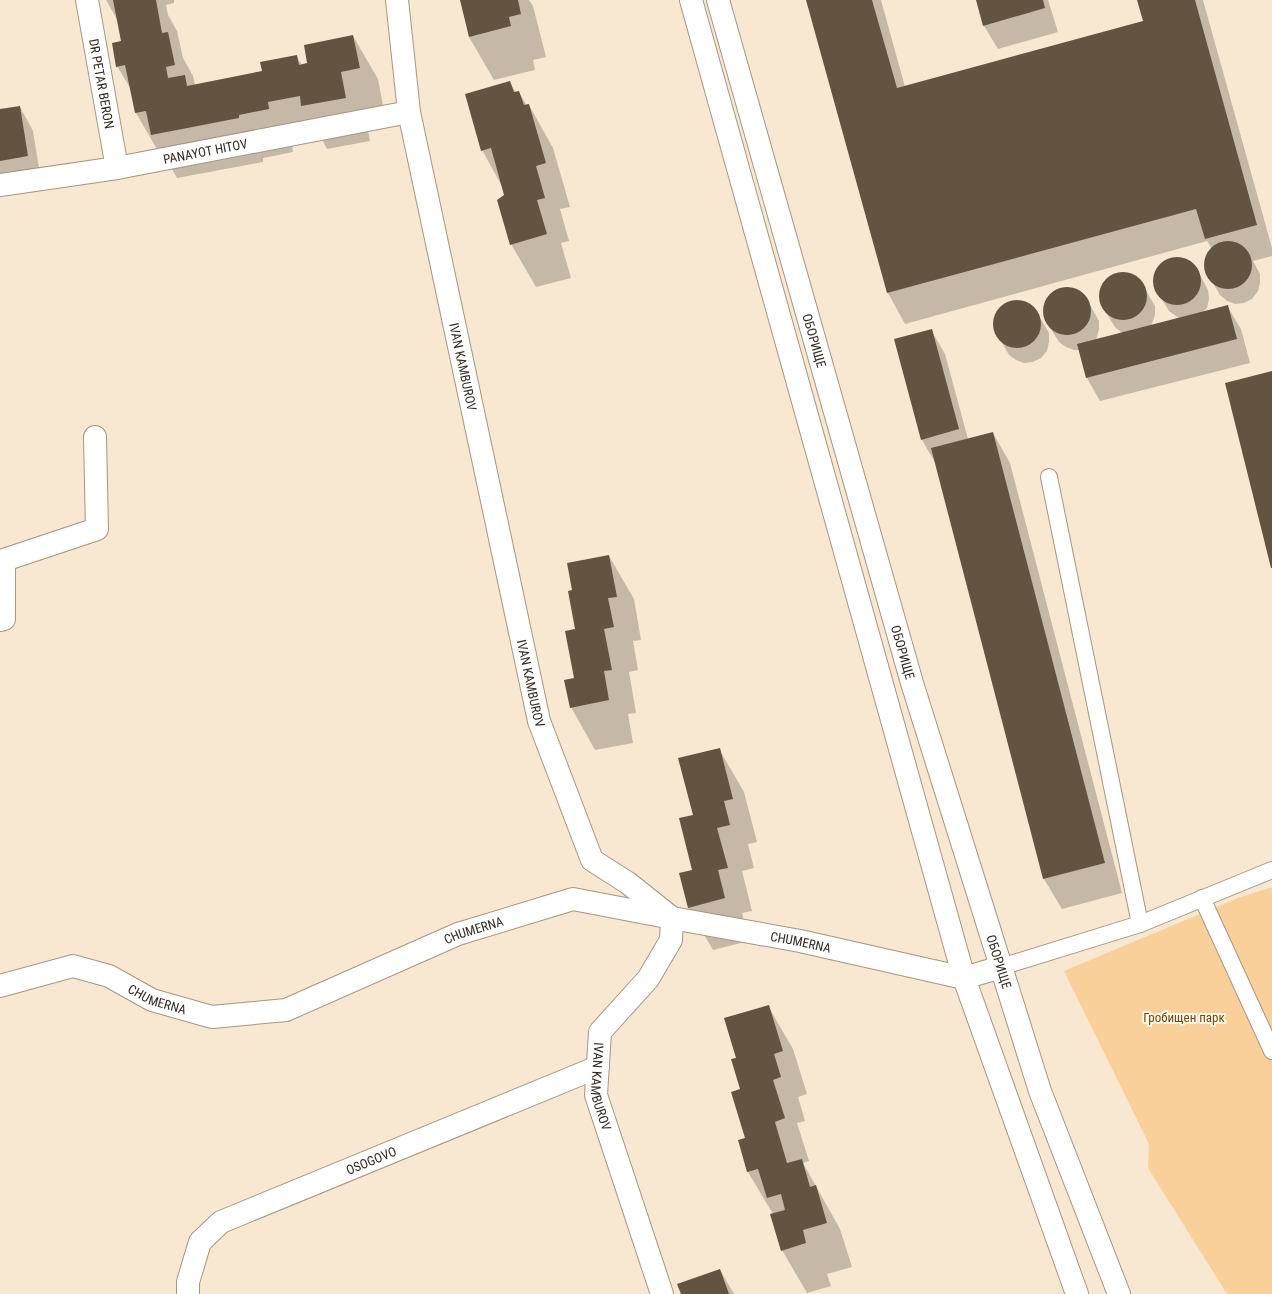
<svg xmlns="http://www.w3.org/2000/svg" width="1272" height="1294" font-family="'Roboto Condensed',sans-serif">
<rect width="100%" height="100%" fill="#f8e7d1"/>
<path fill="#f9d09a" d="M 1272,887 L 1272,1294 L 1227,1294 L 1148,1168 L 1149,1144 L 1064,971 L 1238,898 Z"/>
<g fill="#0003">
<path d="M 106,0 L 174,0 L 174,3 L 166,5 L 168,15 L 177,31 L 183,58 L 193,76 L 195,85 L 263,72 L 296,56 L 302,65 L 308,64 L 353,36 L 378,79 L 384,111 L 365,115 L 370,141 L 327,149 L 322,139 L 292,146 L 293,152 L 263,158 L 263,162 L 177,178 L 164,155 L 161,156 L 136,113 L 132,91 L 117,66 L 122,42 L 118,21 Z"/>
<path d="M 461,0 L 529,0 L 533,6 L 546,57 L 533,60 L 535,70 L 494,80 L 469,37 Z"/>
<path d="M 807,0 L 881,0 L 905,87 L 1144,22 L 1138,0 L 1203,0 L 1272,248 L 1272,256 L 1253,261 L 1260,274 L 1260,283 L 1258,291 L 1252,299 L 1244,303 L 1235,304 L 1227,301 L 1220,295 L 1206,271 L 1206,262 L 1208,254 L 1212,249 L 1207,241 L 905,324 L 888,293 Z"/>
<path d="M 977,0 L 1048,0 L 1058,32 L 998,49 L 984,26 Z"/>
<path d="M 510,83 L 516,93 L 519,92 L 527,106 L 529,105 L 553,148 L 570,207 L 560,209 L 569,241 L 561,243 L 571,278 L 536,287 L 511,244 L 505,196 L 503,188 L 482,150 Z"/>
<path d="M 20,107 L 33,131 L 41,180 L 0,186 L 0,110 Z"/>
<path d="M 1179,258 L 1188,261 L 1195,266 L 1208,290 L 1209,299 L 1207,308 L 1203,312 L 1227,306 L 1241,329 L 1250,363 L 1100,401 L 1087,378 L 1079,350 L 1074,350 L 1066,347 L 1059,342 L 1049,326 L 1045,318 L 1044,309 L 1047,300 L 1053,293 L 1060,289 L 1069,288 L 1078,291 L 1085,296 L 1099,321 L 1099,329 L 1096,340 L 1122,333 L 1115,327 L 1105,311 L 1101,303 L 1100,294 L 1103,286 L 1109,279 L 1117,275 L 1125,274 L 1134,276 L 1141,282 L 1155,306 L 1155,315 L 1151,326 L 1179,318 L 1169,311 L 1155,287 L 1154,279 L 1157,270 L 1163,263 L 1171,259 Z"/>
<path d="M 1020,301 L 1028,304 L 1035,309 L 1049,333 L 1049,342 L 1047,351 L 1041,358 L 1033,362 L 1024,363 L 1016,360 L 1009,355 L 995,330 L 995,321 L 997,313 L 1003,306 L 1011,302 Z"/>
<path d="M 931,330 L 945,354 L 968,439 L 993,433 L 1010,463 L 1122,893 L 1062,909 L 1044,879 L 936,464 L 922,440 L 895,340 Z"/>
<path d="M 609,556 L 634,599 L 641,640 L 633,641 L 638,670 L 629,672 L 636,713 L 628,714 L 633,743 L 595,750 L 571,707 L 576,678 L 576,630 L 573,591 Z"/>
<path d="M 719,749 L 744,792 L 757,842 L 748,844 L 754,868 L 742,871 L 752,911 L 742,913 L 749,941 L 713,950 L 688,907 L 693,871 L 694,816 Z"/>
<path d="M 768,1006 L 793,1049 L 807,1094 L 798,1097 L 805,1121 L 797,1123 L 809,1161 L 803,1163 L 840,1229 L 852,1267 L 827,1274 L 831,1286 L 807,1293 L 782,1250 L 773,1214 L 748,1172 L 739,1141 L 746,1139 L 737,1058 Z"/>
<path d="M 720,1270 L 734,1294 L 682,1294 Z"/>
</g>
<g fill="#625441">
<path d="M 113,0 L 156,0 L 162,33 L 168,32 L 175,65 L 166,67 L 168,78 L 185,75 L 187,86 L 262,71 L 260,62 L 297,55 L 299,65 L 307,63 L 304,45 L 353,35 L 360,68 L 341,72 L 346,98 L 301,106 L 300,96 L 268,102 L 269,109 L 239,115 L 239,118 L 151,135 L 146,111 L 135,113 L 125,65 L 116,67 L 112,43 L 121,41 Z"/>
<path d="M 460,0 L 518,0 L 521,14 L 509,17 L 511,26 L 469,37 Z"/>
<path d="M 806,0 L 872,0 L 897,88 L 1143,21 L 1137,0 L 1195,0 L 1257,225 L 1205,239 L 1196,209 L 887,293 Z"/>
<path d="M 976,0 L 1043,0 L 1045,8 L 983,26 Z"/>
<path d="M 510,81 L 514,92 L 519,91 L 524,105 L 529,104 L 546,163 L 536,166 L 545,198 L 537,200 L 547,234 L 510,245 L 497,200 L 504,195 L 491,148 L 481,151 L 465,94 Z"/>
<path d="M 20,106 L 28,156 L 0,161 L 0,109 Z"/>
<circle cx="1228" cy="265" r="24"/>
<circle cx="1177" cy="281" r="24"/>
<circle cx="1123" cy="296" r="24"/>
<circle cx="1067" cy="311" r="24"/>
<circle cx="1017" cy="324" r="24"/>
<path d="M 1228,305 L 1237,339 L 1086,378 L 1077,344 Z"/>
<path d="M 932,329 L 959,429 L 921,440 L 894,339 Z"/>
<path d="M 1272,371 L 1272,568 L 1271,568 L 1225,383 Z"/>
<path d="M 993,432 L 1105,863 L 1043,879 L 931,448 Z"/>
<path d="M 609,555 L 617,597 L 608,598 L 614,627 L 604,629 L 612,670 L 604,671 L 609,700 L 570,708 L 564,680 L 574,678 L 565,631 L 575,629 L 568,591 L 572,590 L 567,563 Z"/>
<path d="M 720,748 L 733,799 L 724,801 L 730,825 L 717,828 L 728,868 L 718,870 L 725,898 L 688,908 L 679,873 L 692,870 L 679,818 L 693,815 L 678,758 Z"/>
<path d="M 769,1005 L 783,1051 L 774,1054 L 781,1077 L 773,1080 L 785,1118 L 775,1122 L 787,1163 L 802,1159 L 810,1187 L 816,1185 L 827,1223 L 803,1230 L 806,1243 L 781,1251 L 770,1214 L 785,1210 L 781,1194 L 767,1198 L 758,1169 L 747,1172 L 738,1140 L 745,1138 L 731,1092 L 740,1089 L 731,1059 L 736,1058 L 724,1018 Z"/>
<path d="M 720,1269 L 729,1294 L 681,1294 L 677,1284 Z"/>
</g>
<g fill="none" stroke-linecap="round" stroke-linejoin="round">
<defs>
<g id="lane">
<path d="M 1049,477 L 1140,924"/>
<path d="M 1202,898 L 1272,1051"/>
<path d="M 1001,967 L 1140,924 L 1272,870"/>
</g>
<g id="street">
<path id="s1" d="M 87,0 L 117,168"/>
<path id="s2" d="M 397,0 L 409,112 L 539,721 L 592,860 L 628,883 L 672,918 L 671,940 L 648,979 L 600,1032 L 596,1095 L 662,1294"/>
<path id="s3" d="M 0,185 L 117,168 L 409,112"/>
<path d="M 0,620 L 4,619 L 4,560 L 97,529 L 95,437"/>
<path id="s4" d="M 0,986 L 73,966 L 109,976 L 152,1000 L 212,1017 L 286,1010 L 458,934 L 573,899 L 672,918 L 800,941 L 964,978 L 1001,967"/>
<path id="s5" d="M 188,1294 L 188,1282 L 200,1242 L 221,1222 L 598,1067"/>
</g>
<g id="secondary">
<path d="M 691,0 L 964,978 L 1077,1294"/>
<path id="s6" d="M 718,0 L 912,683 L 1040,1091 L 1119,1294"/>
</g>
</defs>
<use href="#lane" stroke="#a69682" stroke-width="18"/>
<use href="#street" stroke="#a69682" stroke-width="24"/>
<use href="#secondary" stroke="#a69682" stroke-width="24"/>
<use href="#lane" stroke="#fff" stroke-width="16"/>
<use href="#street" stroke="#fff" stroke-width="22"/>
<use href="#secondary" stroke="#fff" stroke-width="22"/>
</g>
<g text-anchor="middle" stroke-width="4" stroke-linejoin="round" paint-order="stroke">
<g font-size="13" fill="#312a22" stroke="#fdf6ed">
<text dy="5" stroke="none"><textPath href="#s1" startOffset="85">DR PETAR BERON</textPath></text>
<text dy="5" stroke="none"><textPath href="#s3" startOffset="208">PANAYOT HITOV</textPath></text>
<text dy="5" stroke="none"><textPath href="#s6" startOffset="354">ОБОРИЩЕ</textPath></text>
<text dy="5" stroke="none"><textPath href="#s2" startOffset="373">IVAN KAMBUROV</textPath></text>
<text dy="5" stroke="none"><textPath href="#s6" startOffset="678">ОБОРИЩЕ</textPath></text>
<text dy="5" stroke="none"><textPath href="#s2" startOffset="697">IVAN KAMBUROV</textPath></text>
<text dy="5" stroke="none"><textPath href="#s4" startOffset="503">CHUMERNA</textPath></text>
<text dy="5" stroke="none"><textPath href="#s4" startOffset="839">CHUMERNA</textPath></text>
<text dy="5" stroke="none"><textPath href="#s6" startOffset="1002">ОБОРИЩЕ</textPath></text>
<text dy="5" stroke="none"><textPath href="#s4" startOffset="167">CHUMERNA</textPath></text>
<text dy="5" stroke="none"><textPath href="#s2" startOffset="1177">IVAN KAMBUROV</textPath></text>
<text dy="5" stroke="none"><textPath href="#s5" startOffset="245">OSOGOVO</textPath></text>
</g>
<g font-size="13" fill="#6f4904" stroke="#fdf6ed">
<text x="1184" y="1022">Гробищен парк</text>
</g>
</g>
</svg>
